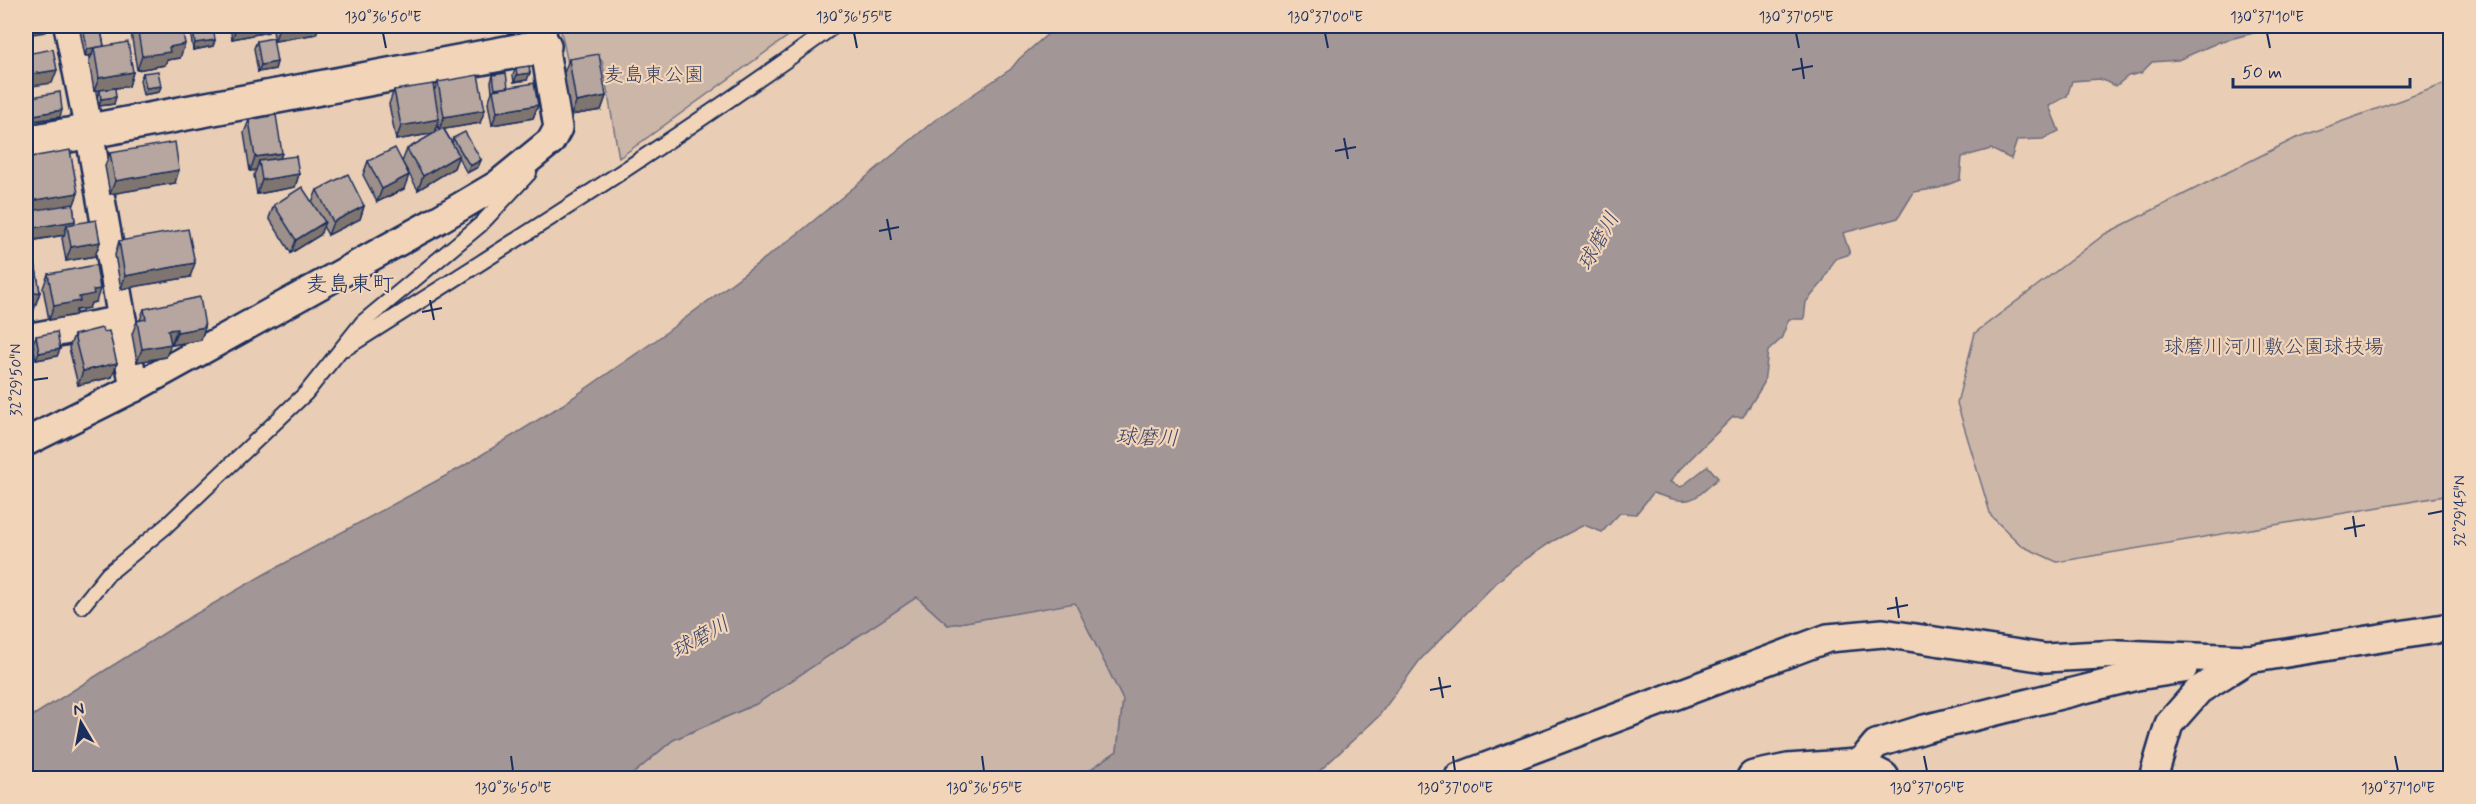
<svg xmlns="http://www.w3.org/2000/svg" width="2476" height="804" font-family="Mynerve,'Klee One',sans-serif">
<rect width="100%" height="100%" fill="#e9cdb4"/>
<filter id="ink" filterUnits="userSpaceOnUse"><feTurbulence type="fractalNoise" baseFrequency=".0167" numOctaves="2"/><feDisplacementMap in="SourceGraphic" scale="12" xChannelSelector="R" yChannelSelector="G"/><feConvolveMatrix kernelMatrix="1 2 1 2 8 2 1 2 1" color-interpolation-filters="sRGB"/></filter>
<g filter="url(#ink)">
<g fill="#cbb6a8" stroke="#737283" stroke-width="1.5">
<path d="M 560,26 L 802,26 L 619,158 L 602,60 L 568,64 Z"/>
<path d="M 2450,82 L 2450,495 L 2057,562 L 2022,546 L 1991,516 L 1957,403 L 1975,333 L 2105,234 L 2294,139 Z"/>
<path d="M 917,597 L 948,625 L 1075,602 L 1123,700 L 1117,751 L 1078,778 L 628,778 L 673,740 L 756,704 Z"/>
</g>
<path fill="#a39696" stroke="#6d6d80" stroke-width="1.5" d="M 1057,26 L 2280,26 L 2219,42 L 2178,60 L 2152,62 L 2141,73 L 2128,76 L 2116,86 L 2100,79 L 2072,81 L 2067,96 L 2049,106 L 2059,131 L 2043,139 L 2017,140 L 2011,159 L 1991,149 L 1962,157 L 1960,180 L 1939,188 L 1914,192 L 1898,218 L 1843,233 L 1850,254 L 1835,259 L 1822,283 L 1806,302 L 1804,319 L 1789,319 L 1781,339 L 1768,351 L 1764,383 L 1743,417 L 1733,417 L 1680,469 L 1670,482 L 1681,487 L 1708,466 L 1718,478 C 1691,504 1689,505 1653,493 L 1636,514 L 1620,513 L 1602,532 L 1584,525 L 1553,541 L 1514,567 L 1496,583 L 1420,660 L 1378,717 L 1312,778 L 1078,778 L 1117,751 L 1123,700 L 1075,603 L 948,625 L 917,597 L 756,704 L 673,740 L 628,778 L 26,778 L 26,720 L 182,622 L 263,575 L 462,467 L 562,405 L 656,340 L 800,232 L 935,120 L 1011,69 L 1019,59 Z"/>
<g fill="none" stroke-linecap="round" stroke-linejoin="round">
<defs>
<g id="service">
<path d="M 346,348 C 511,244 676,140 834,26"/>
<path d="M 82,606 L 108,574 L 165,527 L 306,393 L 362,323 L 480,225 L 529,173"/>
</g>
<g id="minor">
<path d="M 68,26 L 89,131 L 134,388"/>
<path d="M 26,338 L 122,320"/>
<path d="M 26,442 L 134,388 L 436,221 L 497,185 L 551,141 L 558,128 L 541,26"/>
<path d="M 2230,662 L 2450,627"/>
<path d="M 1858,766 L 1876,744 L 1924,729 L 2137,676 L 2183,669"/>
<path d="M 1459,777 L 1828,638 L 1883,633 L 2045,658 L 2119,654 L 2248,659"/>
<path d="M 2153,778 L 2169,724 L 2199,690 L 2248,659"/>
</g>
<g id="tertiary">
<path d="M 26,143 L 544,46"/>
<path d="M 1754,778 L 1788,771 L 1858,766 L 1882,778"/>
</g>
</defs>
<use href="#service" stroke="#1b2f5e" stroke-width="18"/>
<use href="#minor" stroke="#1b2f5e" stroke-width="32"/>
<use href="#tertiary" stroke="#1b2f5e" stroke-width="38"/>
<use href="#service" stroke="#f2d4b8" stroke-width="14"/>
<use href="#minor" stroke="#f2d4b8" stroke-width="27"/>
<use href="#tertiary" stroke="#f2d4b8" stroke-width="33"/>
</g>
<g fill="#9d8f89" stroke="#1b2f5e" stroke-width="1.5" fill-rule="evenodd">
<path d="M 82,26 L 100,26 L 104,46 L 133,72 L 129,86 L 115,88 L 114,104 L 99,106 L 97,97 L 100,90 L 94,91 L 89,61 L 92,55 L 85,56 L 80,31 Z"/>
<path d="M 130,26 L 182,26 L 180,58 L 167,60 L 165,65 L 137,70 Z"/>
<path d="M 230,26 L 271,26 L 268,32 L 232,39 Z"/>
<path d="M 272,26 L 319,26 L 316,34 L 275,41 Z"/>
<path d="M 193,30 L 215,40 L 213,46 L 193,50 L 191,36 Z"/>
<path d="M 257,41 L 277,62 L 275,69 L 258,72 L 254,48 Z"/>
<path d="M 569,59 L 606,96 L 601,110 L 571,115 L 564,73 Z"/>
<path d="M 516,68 L 527,80 L 514,82 L 513,75 Z"/>
<path d="M 143,73 L 161,86 L 159,92 L 143,95 L 140,80 Z"/>
<path d="M 493,75 L 508,87 L 538,105 L 533,118 L 492,125 L 488,103 L 492,92 L 491,82 Z"/>
<path d="M 438,82 L 480,123 L 444,129 L 452,143 L 453,138 L 481,160 L 478,167 L 467,173 L 458,157 L 454,168 L 418,190 L 404,165 L 404,189 L 377,202 L 363,175 L 368,161 L 402,162 L 407,149 L 435,133 L 396,140 L 389,104 L 394,90 L 434,91 ZM 438,124 L 439,130 L 435,133 Z"/>
<path d="M 26,98 L 60,117 L 26,122 Z"/>
<path d="M 249,120 L 282,153 L 280,158 L 299,174 L 295,187 L 257,194 L 254,175 L 256,170 L 250,171 L 244,133 Z"/>
<path d="M 110,153 L 175,183 L 110,194 L 105,166 Z"/>
<path d="M 26,158 L 78,193 L 73,206 L 75,221 L 74,224 L 100,242 L 95,256 L 66,261 L 62,238 L 64,235 L 31,241 L 40,292 L 33,312 L 26,313 Z"/>
<path d="M 317,190 L 364,206 L 360,219 L 328,235 L 323,226 L 320,235 L 291,253 L 269,218 L 274,205 L 312,202 Z"/>
<path d="M 119,241 L 190,277 L 121,289 L 115,255 Z"/>
<path d="M 48,274 L 96,302 L 91,303 L 89,308 L 76,310 L 75,315 L 49,320 L 43,288 Z"/>
<path d="M 144,309 L 205,327 L 201,340 L 172,345 L 172,342 L 171,342 L 166,357 L 137,362 L 132,334 L 137,321 L 140,320 Z"/>
<path d="M 103,332 L 117,363 L 112,377 L 78,385 L 69,348 L 74,335 Z"/>
<path d="M 36,336 L 60,349 L 57,356 L 36,360 L 33,343 Z"/>
</g>
<g fill="#7f746f" stroke="#1b2f5e" stroke-width="1.5">
<path d="M 26,26 L 48,26 L 45,32 L 26,35 Z"/>
<path d="M 237,26 L 271,26 L 268,32 L 232,39 Z"/>
<path d="M 291,26 L 319,26 L 316,34 L 275,41 L 279,27 Z"/>
<path d="M 215,40 L 213,46 L 193,50 L 195,43 Z"/>
<path d="M 185,44 L 180,58 L 167,60 L 165,65 L 137,70 L 142,56 L 169,47 Z"/>
<path d="M 94,48 L 92,55 L 85,56 L 87,49 Z"/>
<path d="M 277,62 L 275,69 L 258,72 L 261,65 Z"/>
<path d="M 57,70 L 52,83 L 26,87 L 26,75 Z"/>
<path d="M 133,72 L 129,86 L 94,91 L 99,78 Z"/>
<path d="M 530,73 L 527,80 L 514,82 L 517,75 Z"/>
<path d="M 161,86 L 159,92 L 143,95 L 146,88 Z"/>
<path d="M 606,96 L 601,110 L 571,115 L 576,102 Z"/>
<path d="M 116,97 L 114,104 L 99,106 L 101,99 Z"/>
<path d="M 538,105 L 533,118 L 492,125 L 497,112 Z"/>
<path d="M 62,110 L 60,117 L 26,122 L 28,116 Z"/>
<path d="M 485,110 L 480,123 L 439,130 L 444,117 Z"/>
<path d="M 439,119 L 435,133 L 396,140 L 401,126 Z"/>
<path d="M 282,153 L 277,166 L 259,161 L 256,170 L 250,171 L 255,157 Z"/>
<path d="M 459,155 L 454,168 L 418,190 L 423,176 Z"/>
<path d="M 481,160 L 478,167 L 467,173 L 470,166 Z"/>
<path d="M 179,170 L 175,183 L 110,194 L 115,181 Z"/>
<path d="M 299,174 L 295,187 L 257,194 L 262,180 Z"/>
<path d="M 409,175 L 404,189 L 377,202 L 382,189 Z"/>
<path d="M 78,193 L 73,207 L 30,211 L 29,214 L 26,215 L 30,201 Z"/>
<path d="M 364,206 L 360,219 L 328,235 L 333,222 Z"/>
<path d="M 75,221 L 71,234 L 67,225 L 64,235 L 28,241 L 33,228 Z"/>
<path d="M 325,222 L 320,235 L 291,253 L 296,240 Z"/>
<path d="M 100,242 L 95,256 L 66,261 L 71,247 Z"/>
<path d="M 195,263 L 190,277 L 121,289 L 125,276 Z"/>
<path d="M 100,289 L 96,302 L 91,303 L 89,308 L 76,310 L 75,315 L 49,320 L 54,306 L 79,297 L 93,290 Z"/>
<path d="M 40,292 L 33,312 L 26,313 L 26,294 Z"/>
<path d="M 205,327 L 201,340 L 172,345 L 177,332 Z"/>
<path d="M 177,329 L 172,342 L 163,344 L 168,330 Z"/>
<path d="M 171,344 L 166,357 L 137,362 L 142,349 Z"/>
<path d="M 60,349 L 57,356 L 36,360 L 39,353 Z"/>
<path d="M 117,363 L 112,377 L 78,385 L 83,371 Z"/>
</g>
<g fill="#b6a69f" stroke="#1b2f5e" stroke-width="1.5">
<path d="M 83,26 L 100,26 L 104,46 L 87,49 Z"/>
<path d="M 137,26 L 182,26 L 185,44 L 169,47 L 170,52 L 142,56 Z"/>
<path d="M 213,26 L 215,40 L 195,43 L 193,30 Z"/>
<path d="M 279,26 L 291,26 L 279,27 Z"/>
<path d="M 273,38 L 277,62 L 261,65 L 257,41 Z"/>
<path d="M 128,42 L 133,72 L 99,78 L 94,48 Z"/>
<path d="M 53,49 L 57,70 L 26,75 L 26,54 Z"/>
<path d="M 599,54 L 606,96 L 576,102 L 569,59 Z"/>
<path d="M 529,66 L 530,73 L 517,75 L 516,68 Z"/>
<path d="M 158,71 L 161,86 L 146,88 L 143,73 Z"/>
<path d="M 506,73 L 508,87 L 495,89 L 493,75 Z"/>
<path d="M 478,75 L 485,110 L 444,117 L 438,82 Z"/>
<path d="M 534,83 L 538,105 L 497,112 L 493,90 Z"/>
<path d="M 433,84 L 439,119 L 401,126 L 394,90 Z"/>
<path d="M 115,88 L 116,97 L 101,99 L 100,90 Z"/>
<path d="M 60,92 L 62,110 L 28,116 L 26,98 Z"/>
<path d="M 276,115 L 282,153 L 255,157 L 249,120 Z"/>
<path d="M 443,128 L 459,155 L 423,176 L 407,149 Z"/>
<path d="M 465,132 L 481,160 L 470,166 L 453,138 Z"/>
<path d="M 175,142 L 179,170 L 115,181 L 110,153 Z"/>
<path d="M 395,148 L 409,175 L 382,189 L 368,161 Z"/>
<path d="M 70,150 L 78,193 L 30,201 L 26,176 L 26,158 Z"/>
<path d="M 296,156 L 299,174 L 262,180 L 259,161 Z"/>
<path d="M 348,174 L 364,206 L 333,222 L 317,190 Z"/>
<path d="M 302,187 L 325,222 L 296,240 L 274,205 Z"/>
<path d="M 73,204 L 75,221 L 33,228 L 30,211 Z"/>
<path d="M 26,208 L 40,292 L 26,294 Z"/>
<path d="M 96,220 L 100,242 L 71,247 L 67,225 Z"/>
<path d="M 188,229 L 195,263 L 125,276 L 119,241 Z"/>
<path d="M 96,265 L 100,289 L 93,290 L 94,294 L 79,297 L 80,301 L 54,306 L 48,274 Z"/>
<path d="M 200,297 L 205,327 L 177,332 L 177,329 L 168,330 L 171,344 L 142,349 L 137,321 L 146,319 L 144,309 Z"/>
<path d="M 102,328 L 103,332 L 109,331 L 117,363 L 83,371 L 74,335 Z"/>
<path d="M 57,332 L 60,349 L 39,353 L 36,336 Z"/>
</g>
</g>
<path fill="none" stroke="#1b2f5e" stroke-width="2" d="M 383,33 L 386,48M 854,33 L 857,48M 1325,33 L 1328,48M 1796,33 L 1799,48M 2267,33 L 2270,48M 1801,58 L 1804,79M 1792,70 L 1813,66M 1344,138 L 1348,159M 1335,151 L 1356,147M 887,219 L 891,240M 879,231 L 899,227M 430,300 L 434,320M 422,312 L 442,308M 33,380 L 48,378M 2428,514 L 2443,511M 2353,516 L 2356,537M 2344,529 L 2365,525M 1896,597 L 1899,618M 1887,609 L 1908,605M 1439,677 L 1443,698M 1430,690 L 1451,686M 511,756 L 513,771M 982,756 L 984,771M 1453,756 L 1455,771M 1924,756 L 1927,771M 2395,756 L 2398,771"/>
<g text-anchor="middle" stroke-width="4.5" stroke-linejoin="round" paint-order="stroke">
<g font-size="20" fill="#354369" stroke="#f2d4b8">
<text x="654" y="81">麦島東公園</text>
<text x="2274" y="353">球磨川河川敷公園球技場</text>
</g>
<g font-size="21" font-style="italic" fill="#364469" stroke="#f2d4b8">
<text transform="translate(1598 241) rotate(-61)" y="7">球磨川</text>
<text transform="translate(1147 437) rotate(2)" y="7">球磨川</text>
<text transform="translate(700 637) rotate(-29)" y="7">球磨川</text>
</g>
<g font-size="22" fill="#1b2f5e" stroke="#f2d4b8">
<text x="350" y="291">麦島東町</text>
</g>
</g>
<rect width="2476" height="804" fill="none" stroke="#f2d4b8" stroke-width="66"/>
<g transform="translate(81 723) rotate(350)" stroke="#f2d4b8" stroke-width="4.5" paint-order="stroke">
<path d="M0-4.5L10 22L0 15L-10 22Z" fill="#1b2f5e"/>
<text y="-9" font-size="16" font-weight="bold" text-anchor="middle" fill="#1b2f5e">N</text>
</g>
<path d="M2233 78v9h177v-9" fill="none" stroke="#1b2f5e" stroke-width="3"/>
<text x="2242" y="78" font-size="18" fill="#1b2f5e" stroke="#f2d4b8" stroke-width="4.5" paint-order="stroke">50 m</text>
<rect x="33" y="33" width="2410" height="738" fill="none" stroke="#1b2f5e" stroke-width="2"/>
<g font-size="15" text-anchor="middle" fill="#1b2f5e">
<text x="383" y="22">130°36'50"E</text>
<text x="854" y="22">130°36'55"E</text>
<text x="1325" y="22">130°37'00"E</text>
<text x="1796" y="22">130°37'05"E</text>
<text x="2267" y="22">130°37'10"E</text>
<text transform="translate(16 380) rotate(-90)" y="5">32°29'50"N</text>
<text transform="translate(2460 511) rotate(-90)" y="5">32°29'45"N</text>
<text x="513" y="793">130°36'50"E</text>
<text x="984" y="793">130°36'55"E</text>
<text x="1455" y="793">130°37'00"E</text>
<text x="1927" y="793">130°37'05"E</text>
<text x="2398" y="793">130°37'10"E</text>
</g>
</svg>
